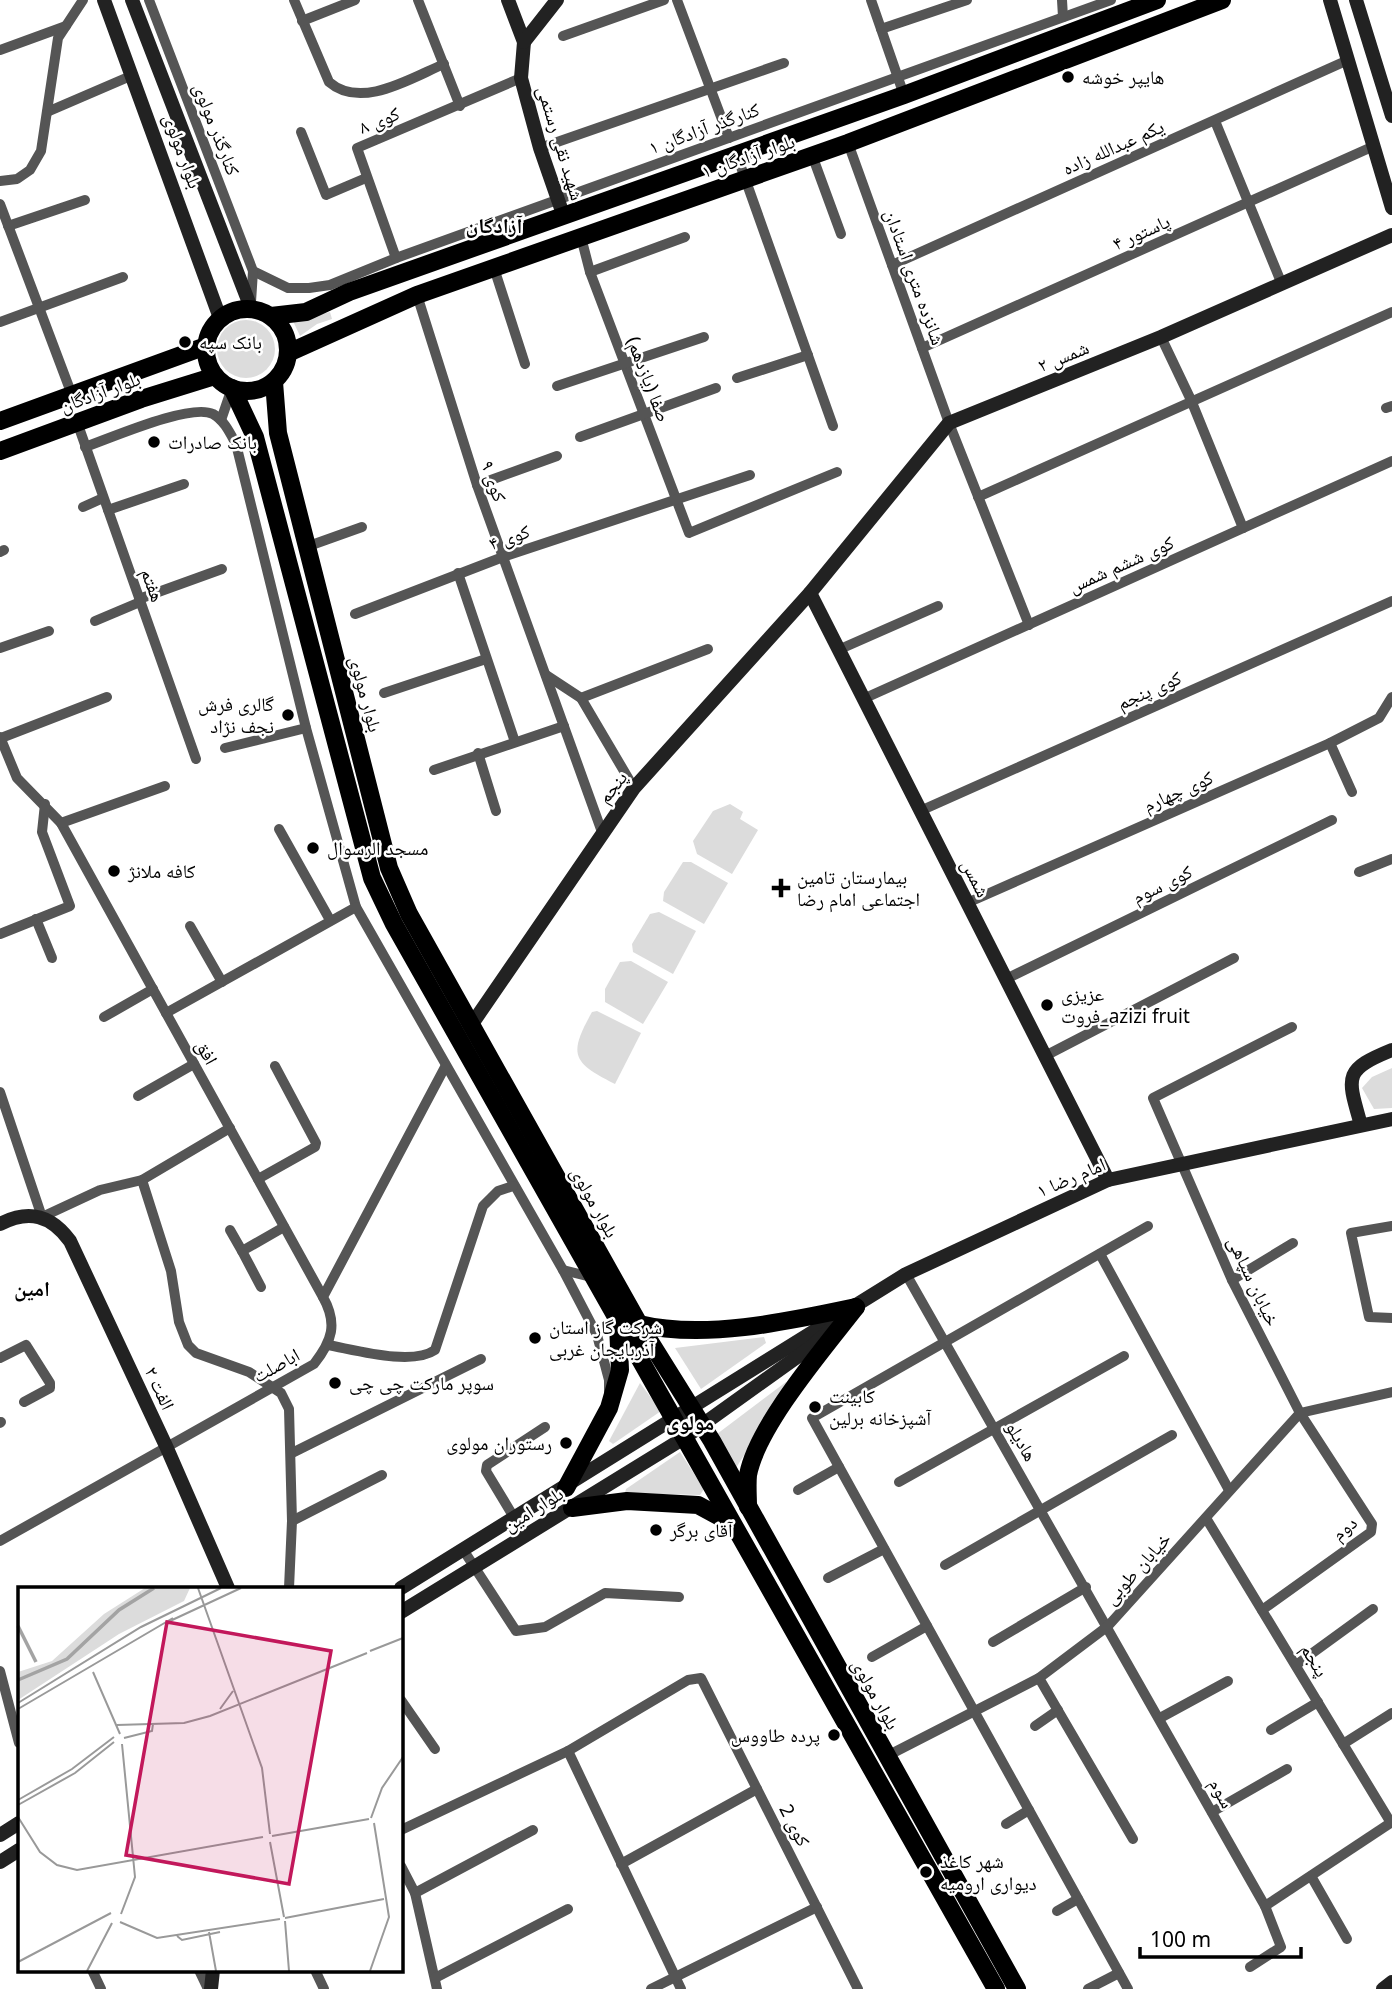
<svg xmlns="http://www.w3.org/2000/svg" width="1392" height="1989" font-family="'Noto Sans','Noto Naskh Arabic',sans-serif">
<rect width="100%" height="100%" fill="#fff"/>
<g fill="#dcdcdc">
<path d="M 330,312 L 332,319 L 317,324 L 300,336 L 293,321 Z"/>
<circle cx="246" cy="349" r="29"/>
<path d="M 730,804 L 743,812 L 740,819 L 758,830 L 732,874 L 697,854 L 693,841 L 713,811 Z"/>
<path d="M 683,862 L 691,862 L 728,883 L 704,924 L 663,901 L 664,892 Z"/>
<path d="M 659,912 L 696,931 L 673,974 L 633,952 L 632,944 L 650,914 Z"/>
<path d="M 631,961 L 668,982 L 643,1024 L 605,1002 L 605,989 L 620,962 Z"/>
<path d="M 597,1011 L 641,1033 L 615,1084 C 572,1062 568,1055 592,1012 Z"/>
<path d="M 1392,1068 L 1392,1108 L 1374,1109 L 1362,1088 L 1372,1077 Z"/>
<path d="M 764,1337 L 766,1343 L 701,1389 L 675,1348 Z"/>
<path d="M 786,1382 L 788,1385 L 736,1468 L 717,1434 Z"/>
<path d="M 640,1383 L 661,1411 L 613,1444 L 609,1441 Z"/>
<path d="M 680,1452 L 704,1489 L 700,1495 L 625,1493 L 626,1489 Z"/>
</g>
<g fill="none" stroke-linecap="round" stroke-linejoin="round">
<g stroke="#555" stroke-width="10">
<path d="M 149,0 L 253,271 L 288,288 L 309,288 L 330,285 L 396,258 L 1111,0"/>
<path d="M 294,0 L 329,82 C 361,110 411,78 444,64"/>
<path d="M 418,0 L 460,106"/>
<path d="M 677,0 L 729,138"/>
<path d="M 871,0 L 904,95"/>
<path d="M 1062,0 L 1063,17"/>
<path d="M 302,21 L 355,0"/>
<path d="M 881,29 L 967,0"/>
<path d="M 563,36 L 664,0"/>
<path d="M 0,50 L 66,26"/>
<path d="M 47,112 L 133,75"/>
<path d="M 1215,121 L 1281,282"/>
<path d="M 301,132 L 326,195 L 366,178"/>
<path d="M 848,143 L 949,423 L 1029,625"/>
<path d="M 540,148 L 784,63"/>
<path d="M 736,153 L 833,426"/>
<path d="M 812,155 L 841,234"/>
<path d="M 0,181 L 17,179 L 30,170 L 41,151 L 58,38 L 83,0"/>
<path d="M 0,204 L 72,395"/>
<path d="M 8,226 L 85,200"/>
<path d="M 581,237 L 590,272 L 689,533 L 837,472"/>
<path d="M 396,258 L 357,148 L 521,78"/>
<path d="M 892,265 L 1348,60"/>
<path d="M 494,268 L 525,364"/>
<path d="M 590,272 L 685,237"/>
<path d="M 417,295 L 477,485 L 602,832"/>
<path d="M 251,302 L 253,271"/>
<path d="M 0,322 L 123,277"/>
<path d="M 1161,337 L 1191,400 L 1243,528"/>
<path d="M 922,348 L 1374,146"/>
<path d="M 737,378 L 808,355"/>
<path d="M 557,386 L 704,337"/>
<path d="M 1386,408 L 1392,406"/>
<path d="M 221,420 L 232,388"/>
<path d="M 77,422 L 196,759"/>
<path d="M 580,437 L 716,388"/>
<path d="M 85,447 C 111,438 190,403 213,414 C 224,420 230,433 236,444 L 306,728 L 356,907 L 563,1270 L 597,1335 L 609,1380 L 609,1393"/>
<path d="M 477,485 L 557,456"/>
<path d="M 978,497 L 1392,312"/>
<path d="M 83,507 L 103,498"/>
<path d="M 108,510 L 184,484"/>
<path d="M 306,547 L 362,527"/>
<path d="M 0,552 L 4,550"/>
<path d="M 458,573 L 515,742"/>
<path d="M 139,599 L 222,569"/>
<path d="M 355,614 L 503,557 L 750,475"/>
<path d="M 95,621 L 140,602"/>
<path d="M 0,648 L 49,631"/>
<path d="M 838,650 L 938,606"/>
<path d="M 546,675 L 581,698 L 634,788"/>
<path d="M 384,693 L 486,659"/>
<path d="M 581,698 L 708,649"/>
<path d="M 863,699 L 1392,461"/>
<path d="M 0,737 L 17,778 L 61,823 L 323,1297"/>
<path d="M 1,738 L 107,697"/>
<path d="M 1330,743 L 1352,792"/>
<path d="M 225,748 L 306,728"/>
<path d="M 478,753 L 496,811"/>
<path d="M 434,770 L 564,726"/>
<path d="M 920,811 L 1392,601"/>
<path d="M 61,823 L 165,786"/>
<path d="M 279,829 L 330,920"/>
<path d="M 1359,872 L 1392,859"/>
<path d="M 967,903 L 1330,743 L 1379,718 L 1392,697"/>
<path d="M 36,919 L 52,958"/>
<path d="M 190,926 L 222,982"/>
<path d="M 0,934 L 70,906 L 42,832 L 45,804"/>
<path d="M 1006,979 L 1332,820"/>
<path d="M 166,1013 L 356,907"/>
<path d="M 104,1017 L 153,989"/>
<path d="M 1045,1056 L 1234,958"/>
<path d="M 0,1092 L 42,1217 L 100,1190 L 142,1180 L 230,1128"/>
<path d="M 138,1096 L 194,1064"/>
<path d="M 258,1179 L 315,1147 L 316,1143 L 275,1066"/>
<path d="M 142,1180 L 171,1271 L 179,1322 L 188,1345 L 196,1353 L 249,1372 L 281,1393 L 289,1409 L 292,1521 L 289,1588"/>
<path d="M 1392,1226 L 1351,1233 L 1369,1317 L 1392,1318"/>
<path d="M 230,1230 L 242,1251"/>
<path d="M 1100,1254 L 1229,1490"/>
<path d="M 563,1270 L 591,1277"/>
<path d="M 906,1274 L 1265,1906 L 1281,1947 L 1250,1967"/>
<path d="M 1232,1280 L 1293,1243"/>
<path d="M 261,1287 L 242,1251 L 284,1227"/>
<path d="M 328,1345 C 356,1350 412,1366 435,1350 L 483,1206 L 498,1191 L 513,1186"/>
<path d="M 0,1358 L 26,1345 L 50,1383 L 50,1388 L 24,1402"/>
<path d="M 0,1423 L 1,1422"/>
<path d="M 292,1453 L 481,1359"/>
<path d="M 899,1482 L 1124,1356"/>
<path d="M 798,1490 L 839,1467"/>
<path d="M 1206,1518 L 1391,1823"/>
<path d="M 515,1519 L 486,1471 L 487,1465 L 545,1427"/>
<path d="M 292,1521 L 382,1475"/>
<path d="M 0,1541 L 314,1364 C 332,1341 338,1324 323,1297 L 445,1067"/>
<path d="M 464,1551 L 516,1631 L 545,1627 L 605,1593 L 679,1597"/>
<path d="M 945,1565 L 1172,1435"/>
<path d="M 828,1578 L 884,1549"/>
<path d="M 1262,1610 L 1371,1532 L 1372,1524 L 1300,1413 L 1232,1280 L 1153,1098 L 1292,1027"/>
<path d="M 993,1642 L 1086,1587"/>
<path d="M 872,1657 L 927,1626"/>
<path d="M 1296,1665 L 1373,1609"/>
<path d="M 0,1671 L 19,1743"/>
<path d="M 1039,1678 L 1133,1839"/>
<path d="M 401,1700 L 435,1749"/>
<path d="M 1160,1718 L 1228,1681"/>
<path d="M 1035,1726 L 1058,1710"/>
<path d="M 1271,1730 L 1318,1702"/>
<path d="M 1343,1744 L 1392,1713"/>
<path d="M 568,1751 L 681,1989"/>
<path d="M 887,1756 L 1039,1678 L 1108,1626 L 1300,1413 L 1392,1392"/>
<path d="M 1212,1812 L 1287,1769"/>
<path d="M 1006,1824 L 1029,1810"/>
<path d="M 401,1830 L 568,1751 L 688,1680 L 701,1678 L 858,1989"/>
<path d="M 621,1864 L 757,1789"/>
<path d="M 401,1866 L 415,1893 L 437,1989"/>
<path d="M 1311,1876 L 1347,1939"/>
<path d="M 415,1893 L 533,1830"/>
<path d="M 1265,1906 L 1392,1822"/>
<path d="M 1057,1911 L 1078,1899"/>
<path d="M 92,1970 L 101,1989"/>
<path d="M 199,1970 L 208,1989"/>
<path d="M 315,1970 L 324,1989"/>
<path d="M 435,1978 L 568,1909"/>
<path d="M 651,1989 L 817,1907"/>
<path d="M 1088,1989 L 1119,1973"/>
<path d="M 1128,1989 L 812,1418 L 1148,1226"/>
</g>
<g stroke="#222" stroke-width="14">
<path d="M 104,0 L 220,318"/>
<path d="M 132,0 L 251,308"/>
<path d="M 508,0 L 524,42 L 521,78 L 540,148 L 564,217"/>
<path d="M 1330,0 L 1392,208"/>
<path d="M 1356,0 L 1392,116"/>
<path d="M 524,42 L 557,0"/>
<path d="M 810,593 L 1108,1180"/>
<path d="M 472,1024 L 634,788 L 810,593 L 949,423 L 1161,337 L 1392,235"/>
<path d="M 1361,1125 C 1347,1076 1343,1070 1392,1050"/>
<path d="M 0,1224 C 29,1209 51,1215 70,1241 L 166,1446 L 228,1588"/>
<path d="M 401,1588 L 906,1274 L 1108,1180 L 1392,1119"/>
<path d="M 401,1612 L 684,1438 L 811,1347 L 832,1328"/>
<path d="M 0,1835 L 19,1823"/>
<path d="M 0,1862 L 19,1850"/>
<path d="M 211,1989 L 213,1970"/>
<path d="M 1383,1989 L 1392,1982"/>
</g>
<g stroke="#000" stroke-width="18">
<circle cx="247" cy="350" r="41"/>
<path d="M 271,316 L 306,312 L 349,292 L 904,95 L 1157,0"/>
<path d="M 288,353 L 417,295 L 848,143 L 1222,0"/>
<path d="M 274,382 L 278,433 L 389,868 L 409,914 L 639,1324 L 712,1441 L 1017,1989"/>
<path d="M 232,388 L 255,437 L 372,878 L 394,924 L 996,1989"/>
<path d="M 0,421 L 206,346"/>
<path d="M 0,451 L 141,399 L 215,376"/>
<path d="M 639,1324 C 705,1340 790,1321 856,1307"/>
<path d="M 566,1488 L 609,1408 L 620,1370 L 618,1325"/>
<path d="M 748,1507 C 748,1497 747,1485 748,1475 C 757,1426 825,1347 856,1307"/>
<path d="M 572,1508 L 627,1501 L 698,1505 L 731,1523"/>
</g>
</g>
<g fill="#000" stroke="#fff" stroke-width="2.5">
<circle cx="1068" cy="77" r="7"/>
<circle cx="185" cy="342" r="7"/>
<circle cx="154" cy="442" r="7"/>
<circle cx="288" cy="715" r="7"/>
<circle cx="313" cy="848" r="7"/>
<circle cx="114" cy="871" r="7"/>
<path d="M777.5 877.5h7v7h7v7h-7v7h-7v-7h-7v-7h7z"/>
<circle cx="1047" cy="1005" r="7"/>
<circle cx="535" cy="1338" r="7"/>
<circle cx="335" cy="1383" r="7"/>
<circle cx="815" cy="1407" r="7"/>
<circle cx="566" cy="1443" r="7"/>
<circle cx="656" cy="1530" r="7"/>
<circle cx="834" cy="1735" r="7"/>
<circle cx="926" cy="1872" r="7"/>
</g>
<g text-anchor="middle" stroke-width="5" stroke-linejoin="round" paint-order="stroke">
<g font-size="19" fill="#000" stroke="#fff" text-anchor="start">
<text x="1082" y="84">هایپر خوشه</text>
<text x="199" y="349">بانک سپه</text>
<text x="168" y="449">بانک صادرات</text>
<text x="274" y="711" text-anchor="end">گالری فرش<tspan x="274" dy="22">نجف نژاد</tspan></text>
<text x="327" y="855">مسجد الرسوال</text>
<text x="128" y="878">کافه ملانژ</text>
<text x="797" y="884">بیمارستان تامین<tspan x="797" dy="22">اجتماعی امام رضا</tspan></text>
<text x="1061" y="1001">عزیزی<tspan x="1061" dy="22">فروت_azizi fruit</tspan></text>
<text x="549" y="1334">شرکت گاز استان<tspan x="549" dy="22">آذربایجان غربی</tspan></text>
<text x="349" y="1390">سوپر مارکت چی چی</text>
<text x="829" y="1403">کابینت<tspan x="829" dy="22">آشپزخانه برلین</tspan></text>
<text x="552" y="1450" text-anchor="end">رستوران مولوی</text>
<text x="670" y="1537">آقاى برگر</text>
<text x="820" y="1742" text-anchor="end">پرده طاووس</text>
<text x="940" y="1868">شهر کاغذ<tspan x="940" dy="22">دیواری ارومیه</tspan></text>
</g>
<g font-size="19" fill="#000" stroke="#fff">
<text transform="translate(379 120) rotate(-22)" y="7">کوی ۸</text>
<text transform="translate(704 128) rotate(-20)" y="7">کنارگذر آزادگان ۱</text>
<text transform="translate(217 129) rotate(69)" y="7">کنارگذر مولوی</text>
<text transform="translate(561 143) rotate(73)" y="7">شهید نقی رستمی</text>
<text transform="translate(1113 147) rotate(-24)" y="7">یکم عبدالله زاده</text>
<text transform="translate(183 151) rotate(70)" y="7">بلوار مولوی</text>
<text transform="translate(748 156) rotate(-19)" y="7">بلوار آزادگان ۱</text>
<text transform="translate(1141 232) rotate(-24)" y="7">پاستور ۴</text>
<text transform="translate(915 277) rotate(70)" y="7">شانزده متری استادان</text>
<text transform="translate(1063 356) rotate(-22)" y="7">شمس ۲</text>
<text transform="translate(649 379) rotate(69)" y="7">صفا (یازدهم)</text>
<text transform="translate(100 392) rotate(-20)" y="7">بلوار آزادگان</text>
<text transform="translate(494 481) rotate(71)" y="7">کوی ۹</text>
<text transform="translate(509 537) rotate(-19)" y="7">کوی ۴</text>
<text transform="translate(1121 564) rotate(-24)" y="7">کوی ششم شمس</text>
<text transform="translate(153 585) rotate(70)" y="7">هفتم</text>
<text transform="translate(1149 690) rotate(-24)" y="7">کوی پنجم</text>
<text transform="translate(366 694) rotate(75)" y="7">بلوار مولوی</text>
<text transform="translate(612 787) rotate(-52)" y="7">پنجم</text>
<text transform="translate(1178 791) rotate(-24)" y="7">کوی چهارم</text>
<text transform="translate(976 878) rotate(63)" y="7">شمس</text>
<text transform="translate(1162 884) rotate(-26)" y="7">کوی سوم</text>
<text transform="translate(207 1052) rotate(61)" y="7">افق</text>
<text transform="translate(1071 1177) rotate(-23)" y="7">امام رضا ۱</text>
<text transform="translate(595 1202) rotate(61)" y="7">بلوار مولوی</text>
<text transform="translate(1254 1281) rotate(65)" y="7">خیابان سپاهی</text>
<text transform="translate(276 1365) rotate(-29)" y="7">اباصلت</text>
<text transform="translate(160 1388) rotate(65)" y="7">الفت ۲</text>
<text transform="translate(1022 1441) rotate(60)" y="7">هادیلو</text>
<text transform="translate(533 1509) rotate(-32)" y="7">بلوار امین</text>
<text transform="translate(1344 1528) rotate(-40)" y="7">دوم</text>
<text transform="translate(1137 1568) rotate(-48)" y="7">خیابان طوبی</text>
<text transform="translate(1315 1660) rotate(59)" y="7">پنجم</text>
<text transform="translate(876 1694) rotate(61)" y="7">بلوار مولوی</text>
<text transform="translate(1222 1793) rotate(61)" y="7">سوم</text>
<text transform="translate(795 1825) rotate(63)" y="7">کوی 2</text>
</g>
<g font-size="21" font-weight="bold" fill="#000" stroke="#fff">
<text x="494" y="233">آزادگان</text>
<text x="32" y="1296">امین</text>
<text x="690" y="1430">مولوی</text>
</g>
</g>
<g transform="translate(18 1587)">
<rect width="385" height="385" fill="#fff"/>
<path d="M 127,1 L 172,1 L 166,14 L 101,47 L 0,113 L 0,85 L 34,74 L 86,27 Z" fill="#dcdcdc"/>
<path fill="none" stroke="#a3a3a3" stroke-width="3.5" d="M 0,39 L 18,75M 0,93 L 49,72 L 101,23 L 136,1"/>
<path fill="none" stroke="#999" stroke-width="2" d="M 180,1 L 244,181 L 252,247M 152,34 L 223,1M 352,64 L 385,51M 75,85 L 102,147M 0,116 L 123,40 L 203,1M 0,122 L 155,31M 202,122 L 215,104M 99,138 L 166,136 L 192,129 L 349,66M 106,151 L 134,144 L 135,137M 0,213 L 54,182 L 96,150M 0,218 L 57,186 L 96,155M 0,230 L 22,265 L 39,278 L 59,283 L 245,250M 353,231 L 364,201 L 385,170M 254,249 L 351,232M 252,255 L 266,330M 103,327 L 117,290 L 104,157M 267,331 L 366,312M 267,334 L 271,384M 102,335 L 139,351 L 262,332M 191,345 L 198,384M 159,349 L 164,353 L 202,345M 0,375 L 93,326M 69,384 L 94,336M 352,384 L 371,330 L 356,236"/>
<path fill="#c2185b" fill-opacity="0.15" stroke="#c2185b" stroke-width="3.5" d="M 149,35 L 313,64 L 271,297 L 108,268 Z"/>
<rect width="385" height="385" fill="none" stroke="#000" stroke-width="3.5"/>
</g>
<path d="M1140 1947v10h161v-10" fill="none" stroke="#000000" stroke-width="3.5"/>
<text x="1150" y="1947" font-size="21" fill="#000000" stroke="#ffffff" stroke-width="5" paint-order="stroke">100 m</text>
</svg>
